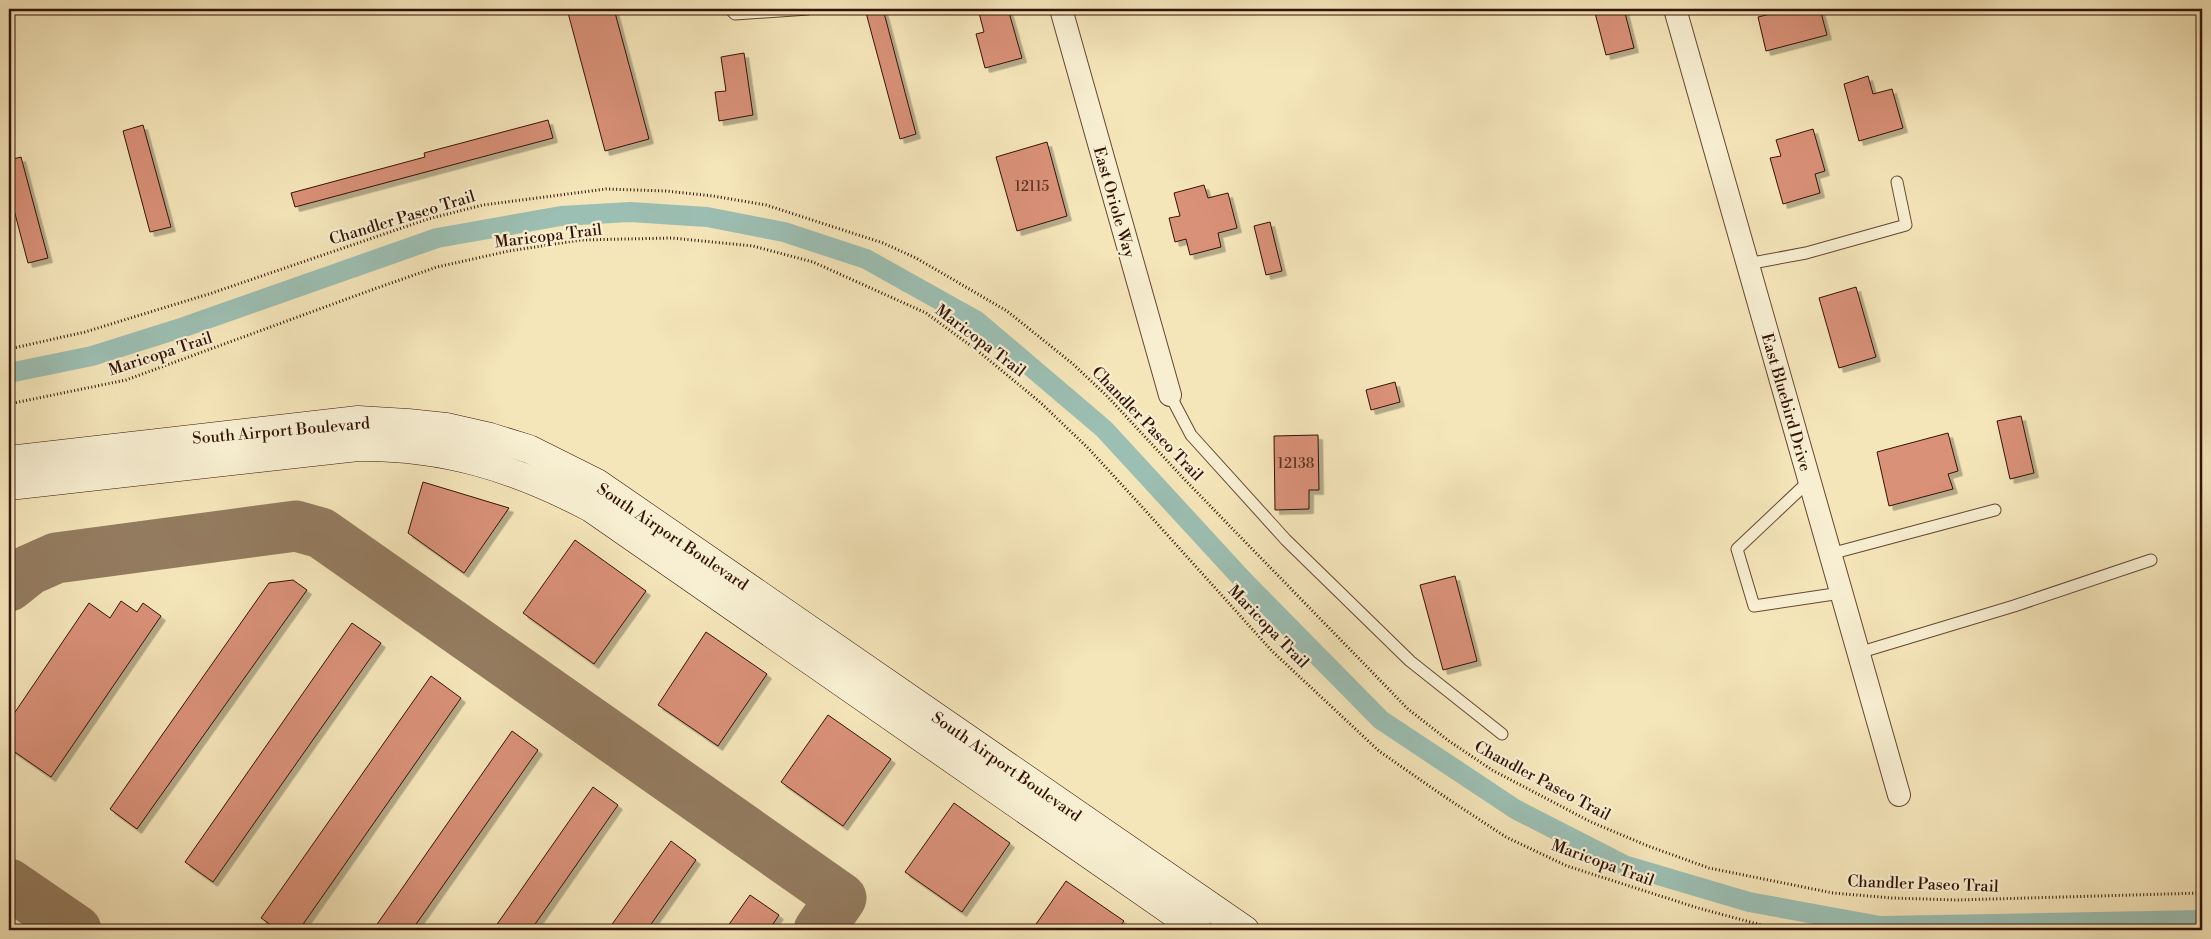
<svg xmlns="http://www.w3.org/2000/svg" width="2211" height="939" font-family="'Libre Bodoni',serif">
<defs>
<filter id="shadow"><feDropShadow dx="4.5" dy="4.5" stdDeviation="0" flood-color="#0004"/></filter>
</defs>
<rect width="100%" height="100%" fill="#f5e6ba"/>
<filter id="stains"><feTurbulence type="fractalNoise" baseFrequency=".004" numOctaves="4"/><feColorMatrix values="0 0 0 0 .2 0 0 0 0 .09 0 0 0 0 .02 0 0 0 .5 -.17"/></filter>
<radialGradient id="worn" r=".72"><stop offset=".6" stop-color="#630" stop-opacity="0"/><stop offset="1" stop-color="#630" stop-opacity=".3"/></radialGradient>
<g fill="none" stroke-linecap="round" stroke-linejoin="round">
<path stroke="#9cbfb3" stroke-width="20" d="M 9,373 L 92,356 L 184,327 L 437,238 L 561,216 L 630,212 L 707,217 L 784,232 L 866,259 L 977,321 L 1104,429 L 1243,580 L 1381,720 L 1515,809 L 1624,865 L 1749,902 L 1880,926 L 2202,920"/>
<g stroke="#947c60" stroke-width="51">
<path d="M 9,586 L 29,570 L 56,558 L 296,526 L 321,533 L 841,898 L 819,930"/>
<path d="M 9,884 L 76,930"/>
</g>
</g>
<g fill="#d99178" stroke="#331205" filter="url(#shadow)">
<path d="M 567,9 L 614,9 L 649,139 L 605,151 Z"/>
<path d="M 865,9 L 883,9 L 916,134 L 900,139 Z"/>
<path d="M 978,9 L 1008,9 L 1022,58 L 985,68 L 976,34 L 984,32 Z"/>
<path d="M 1594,9 L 1624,9 L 1634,48 L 1606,55 Z"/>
<path d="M 1773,9 L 1820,9 L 1827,35 L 1766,51 L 1758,17 L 1774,13 Z"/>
<path d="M 744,53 L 753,115 L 719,121 L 715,92 L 726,91 L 721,57 Z"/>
<path d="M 1868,76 L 1873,94 L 1892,89 L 1903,128 L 1859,141 L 1844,84 Z"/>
<path d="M 548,120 L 553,138 L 295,207 L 291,193 L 425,157 L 424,153 Z"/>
<path d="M 143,125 L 171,227 L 150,232 L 123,131 Z"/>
<path d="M 1813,129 L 1825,171 L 1815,174 L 1820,193 L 1783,204 L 1770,158 L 1781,156 L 1776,140 Z"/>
<path d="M 1047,142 L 1067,216 L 1017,231 L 996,157 Z"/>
<path d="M 21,157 L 48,258 L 28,263 L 9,191 L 9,160 Z"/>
<path d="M 1204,185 L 1208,198 L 1228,193 L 1237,228 L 1218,233 L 1221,247 L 1190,255 L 1186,239 L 1175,242 L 1169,218 L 1180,216 L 1174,193 Z"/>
<path d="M 1270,222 L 1282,271 L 1266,275 L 1254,226 Z"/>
<path d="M 1856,287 L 1876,357 L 1839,368 L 1819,298 Z"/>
<path d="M 1395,382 L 1400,402 L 1371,410 L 1366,390 Z"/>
<path d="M 2021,416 L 2034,473 L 2010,479 L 1997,421 Z"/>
<path d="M 1948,433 L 1958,471 L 1948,474 L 1953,489 L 1889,506 L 1877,452 Z"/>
<path d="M 1318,435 L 1319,490 L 1309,490 L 1309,509 L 1275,510 L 1274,436 Z"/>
<path d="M 423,482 L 509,508 L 464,573 L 408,533 Z"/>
<path d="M 575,540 L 646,591 L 594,664 L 523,613 Z"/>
<path d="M 1455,576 L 1477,661 L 1443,670 L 1420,585 Z"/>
<path d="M 293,580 L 307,590 L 137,829 L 110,809 L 269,583 Z"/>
<path d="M 121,601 L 137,612 L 143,603 L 161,616 L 51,777 L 9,748 L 9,721 L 89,603 L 110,618 Z"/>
<path d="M 352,623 L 381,643 L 213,882 L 185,862 Z"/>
<path d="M 706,632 L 767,674 L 718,746 L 658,705 Z"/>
<path d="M 431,676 L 461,698 L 299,930 L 278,930 L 261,918 Z"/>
<path d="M 828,715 L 891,759 L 843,826 L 781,782 Z"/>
<path d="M 512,731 L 538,750 L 412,930 L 373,930 Z"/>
<path d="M 593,787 L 618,805 L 531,930 L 493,930 Z"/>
<path d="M 954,803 L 1010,843 L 962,912 L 905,872 Z"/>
<path d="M 671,841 L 696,860 L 647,930 L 608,930 Z"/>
<path d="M 1066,881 L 1124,921 L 1117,930 L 1032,930 Z"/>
<path d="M 750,895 L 779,915 L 769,930 L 725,930 Z"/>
</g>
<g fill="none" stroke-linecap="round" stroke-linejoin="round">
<defs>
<g id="lane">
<path d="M 730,9 L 735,14 L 808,9"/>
<path d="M 1747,264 L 1806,253 L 1906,225 L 1897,182"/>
<path d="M 1170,395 L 1191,435 L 1286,540 L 1410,661 L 1502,734"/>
<path d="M 1809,481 L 1737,549 L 1754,606 L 1841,593"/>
<path d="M 1830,554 L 1995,510"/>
<path d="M 1858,653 L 2014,606 L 2151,560"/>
</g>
<g id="street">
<path d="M 1061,9 L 1170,395"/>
<path d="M 1675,9 L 1899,795"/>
</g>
<g id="secondary">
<path d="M 9,460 L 358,420 L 408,423 L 446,427 L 490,437 L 529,449 L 597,483 L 629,505 L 1245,930"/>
<path d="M 9,486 L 358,447 C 444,446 515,468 591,508 L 1198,930"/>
</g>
</defs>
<use href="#lane" stroke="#644732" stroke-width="13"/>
<use href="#street" stroke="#644732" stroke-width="24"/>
<use href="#secondary" stroke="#331205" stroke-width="29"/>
<g stroke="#331205" stroke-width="3" stroke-dasharray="1 2.5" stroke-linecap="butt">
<path d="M 9,349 L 85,332 L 212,293 L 428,219 L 483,205 L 606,189 L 666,191 L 713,196 L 766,205 L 883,243 L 916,258 L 1007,311 L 1073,364 L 1108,397 L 1185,480 L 1408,709 L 1449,741 L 1492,770 L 1591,822 L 1648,846 L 1709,868 L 1833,893 L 1892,898 L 1957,900 L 2202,893"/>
<path d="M 9,404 L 126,380 L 374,289 L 437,267 L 509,251 L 581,240 L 672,238 L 753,246 L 813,262 L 926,313 L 978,351 L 1041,403 L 1089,449 L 1134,498 L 1272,651 L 1379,751 L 1448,799 L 1506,837 L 1567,866 L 1698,908 L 1780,930"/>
</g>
<use href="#lane" stroke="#f8efd2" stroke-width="11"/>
<use href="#street" stroke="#f8efd2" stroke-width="22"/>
<use href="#secondary" stroke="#f8efd2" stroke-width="28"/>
</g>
<g text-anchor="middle" stroke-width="4.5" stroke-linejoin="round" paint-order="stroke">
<g font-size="14" fill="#5c3222">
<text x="1032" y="191">12115</text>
<text x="1296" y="468">12138</text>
</g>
<g font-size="16" fill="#331205" stroke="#f8efd2">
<text transform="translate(1115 202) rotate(74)" y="6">East Oriole Way</text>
<text transform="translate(402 217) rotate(-17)" y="6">Chandler Paseo Trail</text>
<text transform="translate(548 235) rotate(-7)" y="6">Maricopa Trail</text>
<text transform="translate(981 340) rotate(37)" y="6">Maricopa Trail</text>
<text transform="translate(160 353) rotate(-18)" y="6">Maricopa Trail</text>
<text transform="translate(1787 402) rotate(74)" y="6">East Bluebird Drive</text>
<text transform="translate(1148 423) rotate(46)" y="6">Chandler Paseo Trail</text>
<text transform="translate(281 430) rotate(-5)" y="6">South Airport Boulevard</text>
<text transform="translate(673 536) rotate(34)" y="6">South Airport Boulevard</text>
<text transform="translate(1269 626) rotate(46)" y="6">Maricopa Trail</text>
<text transform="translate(1007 766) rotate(35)" y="6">South Airport Boulevard</text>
<text transform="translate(1543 780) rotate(28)" y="6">Chandler Paseo Trail</text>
<text transform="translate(1603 862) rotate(20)" y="6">Maricopa Trail</text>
<text transform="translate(1923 883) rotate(2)" y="6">Chandler Paseo Trail</text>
</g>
</g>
<rect width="2211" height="939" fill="none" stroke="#f5e6ba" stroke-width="30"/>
<rect x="10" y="10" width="2191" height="919" fill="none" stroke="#331205" stroke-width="2.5"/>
<rect x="15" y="15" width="2181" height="909" fill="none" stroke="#331205"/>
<rect width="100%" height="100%" filter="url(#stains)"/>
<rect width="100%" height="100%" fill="url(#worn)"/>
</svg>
